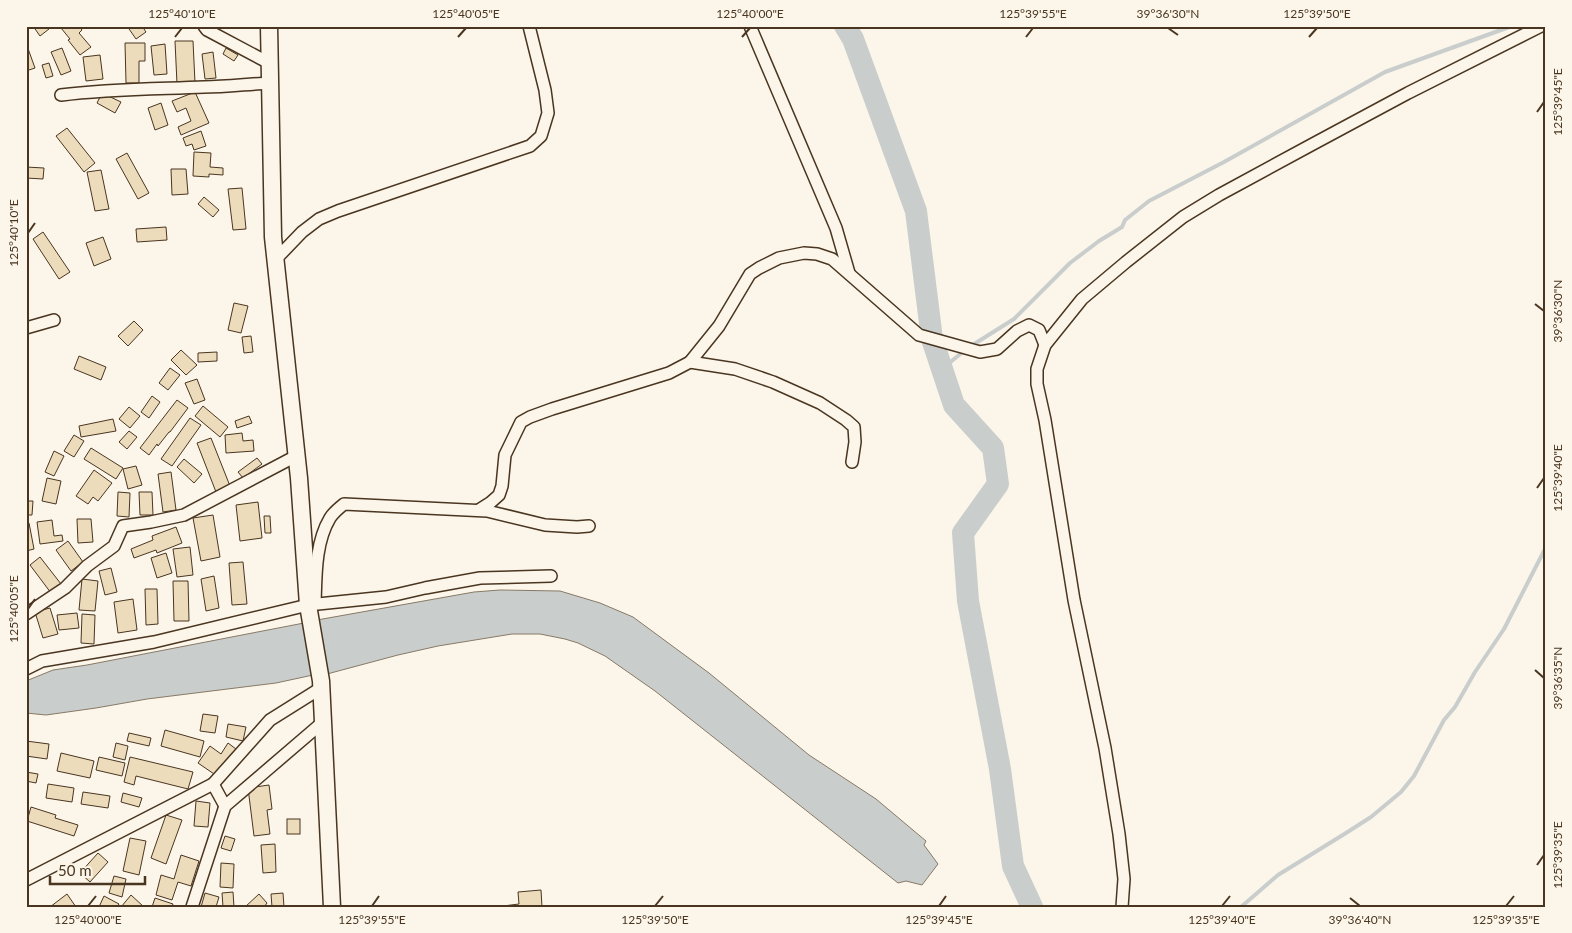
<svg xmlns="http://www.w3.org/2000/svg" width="1572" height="933" font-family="Lato,sans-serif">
<rect width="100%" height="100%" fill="#fbf6e9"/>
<g fill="#c9cecd" stroke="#887966">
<path d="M 500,590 L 560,591 L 600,603 L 633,617 L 709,673 L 809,755 L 876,799 L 926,841 L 924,845 L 938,864 L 922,885 L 906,881 L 898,883 L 655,691 L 605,656 L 578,643 L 565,639 L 540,634 L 512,634 L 438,646 L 398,655 L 327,674 L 317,620 L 474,592 Z"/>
<path d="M 304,623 L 313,675 L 276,683 L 147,699 L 96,708 L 46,715 L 26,713 L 26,681 L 53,670 L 87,665 Z"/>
</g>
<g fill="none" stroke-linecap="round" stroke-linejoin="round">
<g stroke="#c9cecd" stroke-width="4">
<path d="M 971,346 L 1014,319 L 1070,263 L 1099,241 L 1122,227 L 1125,220 L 1149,201 L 1224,162 L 1385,72 L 1512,26"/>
<path d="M 942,369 L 965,350"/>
<path d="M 1241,907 L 1278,875 L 1346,833 L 1371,817 L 1401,792 L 1414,776 L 1444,720 L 1455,707 L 1475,672 L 1504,629 L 1546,547"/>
</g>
<path stroke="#c9cecd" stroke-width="22" d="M 845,26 L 853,39 L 916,211 L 932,339 L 954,405 L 993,448 L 998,484 L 963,533 L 968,601 L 1000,769 L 1013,866 L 1032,907"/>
</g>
<g fill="#ecdcbc" stroke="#4a3520">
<path d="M 33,26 L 47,26 L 49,29 L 40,36 Z"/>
<path d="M 62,26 L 79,26 L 82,30 L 79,33 L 91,47 L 80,55 L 68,40 L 70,39 L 61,28 Z"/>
<path d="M 127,26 L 142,26 L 146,32 L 136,39 Z"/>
<path d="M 175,41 L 193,41 L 195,83 L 177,84 Z"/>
<path d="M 26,43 L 35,68 L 26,71 Z"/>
<path d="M 125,43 L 145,43 L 145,61 L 139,61 L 139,83 L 126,83 Z"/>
<path d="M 165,44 L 167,74 L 154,75 L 151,46 Z"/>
<path d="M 62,48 L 71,71 L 61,75 L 51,52 Z"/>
<path d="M 226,48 L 238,55 L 234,61 L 223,54 Z"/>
<path d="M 213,52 L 216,78 L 205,79 L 202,54 Z"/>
<path d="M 100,55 L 103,79 L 86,81 L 83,57 Z"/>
<path d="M 49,63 L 53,76 L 46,78 L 42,65 Z"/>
<path d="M 195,92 L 209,123 L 181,135 L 178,127 L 191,121 L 186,108 L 177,112 L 172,101 Z"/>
<path d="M 102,93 L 121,102 L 115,113 L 97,103 Z"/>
<path d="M 161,103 L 168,125 L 155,130 L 148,108 Z"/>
<path d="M 67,128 L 95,163 L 84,172 L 56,136 Z"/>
<path d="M 201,131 L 206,146 L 194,150 L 192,144 L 186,146 L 183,138 Z"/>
<path d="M 194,152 L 211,153 L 210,167 L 223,168 L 223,175 L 209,174 L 209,177 L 193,176 Z"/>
<path d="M 127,153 L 149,193 L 138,199 L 116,159 Z"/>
<path d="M 26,167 L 44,168 L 43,179 L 26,178 Z"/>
<path d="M 171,169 L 186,169 L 188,194 L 172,195 Z"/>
<path d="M 101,170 L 109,209 L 95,211 L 87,172 Z"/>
<path d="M 242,188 L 246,229 L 233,230 L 228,189 Z"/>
<path d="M 204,197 L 219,210 L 213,217 L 198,204 Z"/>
<path d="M 166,227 L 167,240 L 137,242 L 136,229 Z"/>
<path d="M 43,232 L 70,272 L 59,279 L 33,239 Z"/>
<path d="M 103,237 L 111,259 L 94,266 L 86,243 Z"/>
<path d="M 234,303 L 248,306 L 241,333 L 228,330 Z"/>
<path d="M 134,321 L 143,330 L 128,346 L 118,336 Z"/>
<path d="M 251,336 L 253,352 L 244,353 L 242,337 Z"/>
<path d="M 181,350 L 197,365 L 186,375 L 171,360 Z"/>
<path d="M 217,352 L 217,361 L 198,362 L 198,353 Z"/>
<path d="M 79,356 L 106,367 L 101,380 L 74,369 Z"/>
<path d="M 170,368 L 180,375 L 168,390 L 159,383 Z"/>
<path d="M 197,379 L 205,400 L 194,404 L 185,383 Z"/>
<path d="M 152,396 L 160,402 L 149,418 L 141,412 Z"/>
<path d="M 177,400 L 188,408 L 170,432 L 169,432 L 158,446 L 157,444 L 149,455 L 140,448 Z"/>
<path d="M 203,406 L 228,427 L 220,437 L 195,416 Z"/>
<path d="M 129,407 L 140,416 L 130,428 L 119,419 Z"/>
<path d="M 249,416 L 252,423 L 237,428 L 235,421 Z"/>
<path d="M 190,418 L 201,425 L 172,466 L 161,459 Z"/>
<path d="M 113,419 L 116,431 L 81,437 L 79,426 Z"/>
<path d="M 129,431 L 137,437 L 127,449 L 119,442 Z"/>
<path d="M 242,433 L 243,441 L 253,440 L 254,451 L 226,453 L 225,435 Z"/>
<path d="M 74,435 L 84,441 L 74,457 L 64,451 Z"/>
<path d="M 211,438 L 230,486 L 216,492 L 197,443 Z"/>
<path d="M 91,448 L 123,468 L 116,479 L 84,459 Z"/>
<path d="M 54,451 L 64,456 L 54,476 L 45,472 Z"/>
<path d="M 257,458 L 262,464 L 243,478 L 238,472 Z"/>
<path d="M 184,459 L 202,474 L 194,483 L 177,467 Z"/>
<path d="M 136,466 L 142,485 L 128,489 L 123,469 Z"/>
<path d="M 94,470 L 112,483 L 98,501 L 93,497 L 88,504 L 76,496 Z"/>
<path d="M 171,472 L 176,510 L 163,512 L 158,474 Z"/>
<path d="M 47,478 L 61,481 L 56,504 L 42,501 Z"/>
<path d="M 118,492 L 130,493 L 129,517 L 117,516 Z"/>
<path d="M 139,492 L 152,492 L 153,515 L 140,515 Z"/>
<path d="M 26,501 L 33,501 L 32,515 L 26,515 Z"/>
<path d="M 258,502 L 262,538 L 240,541 L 236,505 Z"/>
<path d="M 213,515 L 220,557 L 201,561 L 193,518 Z"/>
<path d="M 264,516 L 270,516 L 271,533 L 265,533 Z"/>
<path d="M 77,519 L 91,519 L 93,542 L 78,543 Z"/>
<path d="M 52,520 L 54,536 L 62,535 L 63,541 L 40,544 L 37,522 Z"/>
<path d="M 29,523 L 34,549 L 26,551 L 26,524 Z"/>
<path d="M 176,527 L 182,543 L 157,553 L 156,550 L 134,558 L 131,549 L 153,540 L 152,536 Z"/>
<path d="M 68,541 L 83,562 L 71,571 L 56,550 Z"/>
<path d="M 190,547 L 193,575 L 177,577 L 173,549 Z"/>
<path d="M 166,553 L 172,573 L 157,578 L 151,558 Z"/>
<path d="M 40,557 L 61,584 L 51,593 L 30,565 Z"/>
<path d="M 243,562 L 247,604 L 232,605 L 229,563 Z"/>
<path d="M 111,568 L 117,592 L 105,595 L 99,571 Z"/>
<path d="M 214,576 L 219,608 L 206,611 L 201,579 Z"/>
<path d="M 82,579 L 98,581 L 95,611 L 79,610 Z"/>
<path d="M 173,581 L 188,581 L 189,621 L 174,621 Z"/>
<path d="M 145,589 L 157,589 L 158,624 L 146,625 Z"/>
<path d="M 133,599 L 137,630 L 118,633 L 114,602 Z"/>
<path d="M 50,608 L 58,634 L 43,638 L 35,612 Z"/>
<path d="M 77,613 L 79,628 L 59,630 L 57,615 Z"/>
<path d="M 82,614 L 95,615 L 94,644 L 81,643 Z"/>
<path d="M 203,714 L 218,716 L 215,733 L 200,731 Z"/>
<path d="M 228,724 L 246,727 L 243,741 L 226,737 Z"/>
<path d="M 165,730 L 204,741 L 200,757 L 161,746 Z"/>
<path d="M 129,733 L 151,738 L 149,746 L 127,741 Z"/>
<path d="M 26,741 L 49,744 L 47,759 L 26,756 Z"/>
<path d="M 116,743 L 128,746 L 125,760 L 113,757 Z"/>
<path d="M 228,743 L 236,749 L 217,776 L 198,763 L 210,746 L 221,754 Z"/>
<path d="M 61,753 L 94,761 L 90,778 L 57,771 Z"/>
<path d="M 99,757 L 125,763 L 122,776 L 96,770 Z"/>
<path d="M 130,757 L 193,772 L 188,789 L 136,776 L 134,785 L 124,782 Z"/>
<path d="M 26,772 L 38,774 L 36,783 L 26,781 Z"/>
<path d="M 48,784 L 74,788 L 72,802 L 46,798 Z"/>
<path d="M 269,785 L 272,809 L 267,810 L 270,834 L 254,836 L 248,788 Z"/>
<path d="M 83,792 L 110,796 L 108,808 L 81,804 Z"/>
<path d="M 123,793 L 142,798 L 139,807 L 121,802 Z"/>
<path d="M 196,801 L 210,803 L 208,827 L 194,826 Z"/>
<path d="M 31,807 L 56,815 L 55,818 L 78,825 L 74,836 L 27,821 Z"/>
<path d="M 166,815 L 182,820 L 166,864 L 151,858 Z"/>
<rect x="287" y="819" width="13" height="15"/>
<path d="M 225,836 L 235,839 L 231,851 L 221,848 Z"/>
<path d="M 130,838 L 146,841 L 139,875 L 123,871 Z"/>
<path d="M 275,844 L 276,872 L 263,873 L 261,845 Z"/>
<path d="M 98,853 L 108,862 L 90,882 L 80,873 Z"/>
<path d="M 181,855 L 199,861 L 191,886 L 178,882 L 172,900 L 156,895 L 161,875 L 174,879 Z"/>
<path d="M 221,863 L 234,864 L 233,888 L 220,887 Z"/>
<path d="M 114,876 L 126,879 L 122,897 L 109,893 Z"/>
<path d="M 541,890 L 542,907 L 495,907 L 519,904 L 518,892 Z"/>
<path d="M 233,892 L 234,907 L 223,907 L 222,893 Z"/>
<path d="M 205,893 L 219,897 L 216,907 L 201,907 Z"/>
<path d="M 283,893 L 284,907 L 272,907 L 271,894 Z"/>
<path d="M 67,894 L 76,907 L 50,907 Z"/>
<path d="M 259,894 L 267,903 L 264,907 L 245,907 Z"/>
<path d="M 131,895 L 144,907 L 121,907 Z"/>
<path d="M 104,896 L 119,904 L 117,907 L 99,907 Z"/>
<path d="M 155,898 L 173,904 L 172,907 L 152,907 Z"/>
</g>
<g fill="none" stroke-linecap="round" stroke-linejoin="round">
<defs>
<g id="minor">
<path d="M 204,26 L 207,30 L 269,63"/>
<path d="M 750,26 L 836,228 L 849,273"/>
<path d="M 61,95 C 108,89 156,89 204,87 C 226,87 248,84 270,83"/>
<path d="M 276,259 L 302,232 L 319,219 L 338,211 L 530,146 L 541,136 L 548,113 L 545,90 L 529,26"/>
<path d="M 26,328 L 54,320"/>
<path d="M 690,362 L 719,326 L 750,274 L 759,268 L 779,258 L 804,253 L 817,254 L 832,259 L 919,335 L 980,352 L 997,349 L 1017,331 L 1029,325 L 1039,330 L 1045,345"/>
<path d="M 479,510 L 490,503 L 499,495 L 502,486 L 505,455 L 521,422 L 530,417 L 552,409 L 669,373 L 690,362 L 735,369 L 773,382 L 820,403 L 846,420 L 854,427 L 855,442 L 852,462"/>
<path d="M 315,604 C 316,576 315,543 330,518 C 333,513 339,508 344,504 L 487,511 L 545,525 L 577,527 L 589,526"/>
<path d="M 26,614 L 65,588 L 87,566 L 114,546 L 123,526 L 151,522 L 184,515 L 296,456"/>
<path d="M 26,669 L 42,661 L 154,642 L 308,605 L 386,597 L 425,588 L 480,578 L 551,576"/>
<path d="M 213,784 L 225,806"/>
<path d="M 26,880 L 213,784 L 270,720 L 321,688"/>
<path d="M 192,907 L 225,806 L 323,722"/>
<path d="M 1122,907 L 1124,879 L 1119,834 L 1105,748 L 1074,600 L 1045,420 L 1037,384 L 1037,369 L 1045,345 L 1082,299 L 1126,262 L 1183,217 L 1219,195 L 1313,144 L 1408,93 L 1541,26"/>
</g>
<path id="secondary" d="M 269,26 L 273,237 L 299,478 L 308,605 L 321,681 L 332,907"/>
</defs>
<use href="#minor" stroke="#4a3520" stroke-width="14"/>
<use href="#secondary" stroke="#4a3520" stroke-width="19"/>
<use href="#minor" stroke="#fbf6e9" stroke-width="11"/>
<use href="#secondary" stroke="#fbf6e9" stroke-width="16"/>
</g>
<path fill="none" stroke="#4a3520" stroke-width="2" d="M 1168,28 L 1178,35M 175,37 L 182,28M 458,37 L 466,28M 742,37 L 750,28M 1026,37 L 1033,28M 1309,37 L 1317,28M 1537,112 L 1544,102M 28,233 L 35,223M 1535,304 L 1544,311M 1537,488 L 1544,478M 28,609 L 35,599M 1535,670 L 1544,678M 1537,865 L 1544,855M 1350,898 L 1360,906M 88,906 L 96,896M 372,906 L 379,896M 655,906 L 663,896M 939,906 L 946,896M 1222,906 L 1230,896M 1506,906 L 1514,896"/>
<rect width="1572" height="933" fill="none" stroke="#fbf6e9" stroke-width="55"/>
<path d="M50 876v8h95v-8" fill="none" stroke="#4a3520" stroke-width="2.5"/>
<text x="58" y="876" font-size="15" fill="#4a3520" stroke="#fbf6e9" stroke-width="4" paint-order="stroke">50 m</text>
<rect x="28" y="28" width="1516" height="878" fill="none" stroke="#4a3520" stroke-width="2"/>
<g font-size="12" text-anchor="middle" fill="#4a3520">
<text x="182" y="18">125°40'10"E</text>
<text x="466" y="18">125°40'05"E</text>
<text x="750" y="18">125°40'00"E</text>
<text x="1033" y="18">125°39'55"E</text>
<text x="1168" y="18">39°36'30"N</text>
<text x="1317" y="18">125°39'50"E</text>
<text transform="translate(1558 102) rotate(-90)" y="4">125°39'45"E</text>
<text transform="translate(14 233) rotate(-90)" y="4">125°40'10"E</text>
<text transform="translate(1558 311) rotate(-90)" y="4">39°36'30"N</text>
<text transform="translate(1558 478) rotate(-90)" y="4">125°39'40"E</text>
<text transform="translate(14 609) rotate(-90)" y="4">125°40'05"E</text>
<text transform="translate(1558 678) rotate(-90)" y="4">39°36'35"N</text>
<text transform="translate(1558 855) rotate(-90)" y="4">125°39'35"E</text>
<text x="88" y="924">125°40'00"E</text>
<text x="372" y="924">125°39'55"E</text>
<text x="655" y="924">125°39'50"E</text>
<text x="939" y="924">125°39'45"E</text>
<text x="1222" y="924">125°39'40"E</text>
<text x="1360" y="924">39°36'40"N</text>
<text x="1506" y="924">125°39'35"E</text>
</g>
</svg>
